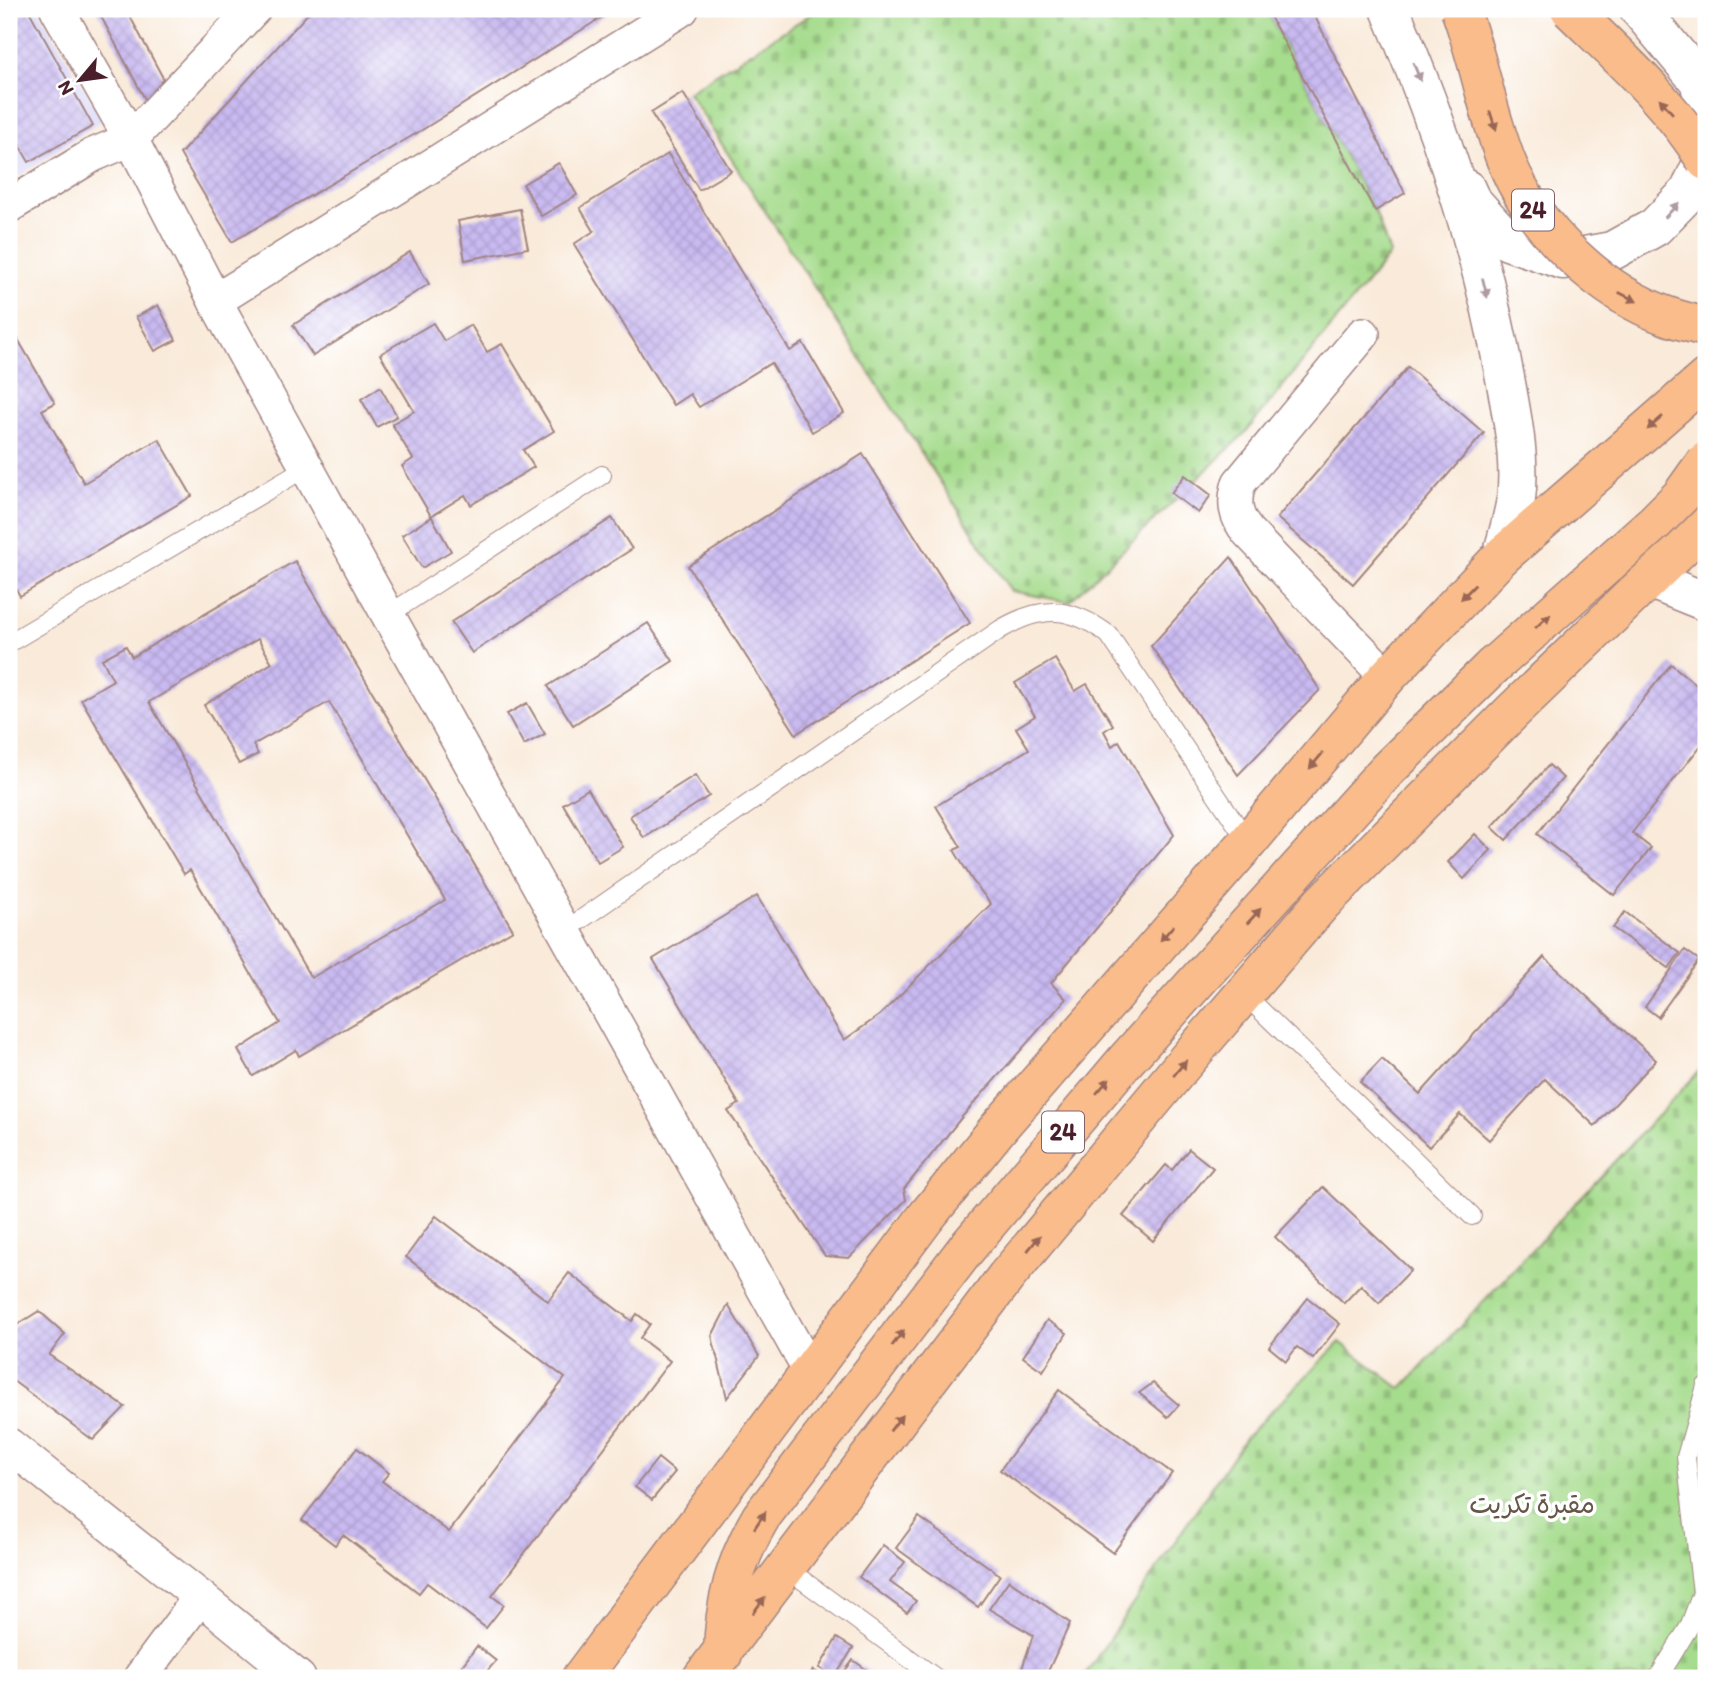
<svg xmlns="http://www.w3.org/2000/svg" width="1715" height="1687" font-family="Itim,'Playpen Sans Arabic',sans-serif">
<defs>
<pattern id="cemetery-stones" width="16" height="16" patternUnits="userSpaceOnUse" patternTransform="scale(1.75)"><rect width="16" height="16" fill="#a6dc8d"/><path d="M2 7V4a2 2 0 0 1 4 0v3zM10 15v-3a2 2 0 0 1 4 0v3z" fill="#90bc7a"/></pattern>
<pattern id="building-cross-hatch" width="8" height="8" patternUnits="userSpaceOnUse" patternTransform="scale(1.75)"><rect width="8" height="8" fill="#c9baf1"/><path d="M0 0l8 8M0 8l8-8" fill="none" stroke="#ae9fcf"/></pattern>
</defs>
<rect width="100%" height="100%" fill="#fff"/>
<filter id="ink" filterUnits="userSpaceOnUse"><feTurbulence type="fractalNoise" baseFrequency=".0143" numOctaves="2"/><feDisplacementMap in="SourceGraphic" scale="14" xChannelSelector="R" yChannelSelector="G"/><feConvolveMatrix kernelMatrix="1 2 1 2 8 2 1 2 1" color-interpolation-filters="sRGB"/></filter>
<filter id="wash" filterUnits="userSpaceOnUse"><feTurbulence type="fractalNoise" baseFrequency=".00686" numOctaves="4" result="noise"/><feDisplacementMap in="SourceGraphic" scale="28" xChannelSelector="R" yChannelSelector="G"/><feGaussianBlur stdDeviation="1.57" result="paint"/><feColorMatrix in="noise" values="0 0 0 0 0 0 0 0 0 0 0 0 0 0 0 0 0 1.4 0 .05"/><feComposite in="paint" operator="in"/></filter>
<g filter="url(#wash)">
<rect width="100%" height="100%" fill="#f9ead9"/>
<path fill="#d9d7f8" d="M 9,9 L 38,9 L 102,120 L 9,183 Z"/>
<g fill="url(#cemetery-stones)" stroke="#787e5c" stroke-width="2">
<path d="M 819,9 L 1266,9 L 1375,211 L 1390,254 L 1245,433 L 1069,602 L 1011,591 L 688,92 Z"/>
<path d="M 1706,1064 L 1706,1678 L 1083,1678 L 1245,1438 L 1340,1342 L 1401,1389 Z"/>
</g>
<g id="blocks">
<g fill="url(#building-cross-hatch)" fill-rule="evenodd">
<path d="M 9,9 L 28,9 L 93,126 L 29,162 L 18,143 L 9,148 Z"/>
<path d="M 97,9 L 126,9 L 163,78 L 147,103 Z"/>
<path d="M 312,9 L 615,9 L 422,130 L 232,242 L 180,154 Z"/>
<path d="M 1266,9 L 1311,9 L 1405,193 L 1375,211 Z"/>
<path d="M 683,93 L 731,171 L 699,190 L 651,113 Z"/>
<path d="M 668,154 L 790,351 L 803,343 L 844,413 L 812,432 L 771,363 L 699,407 L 690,394 L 673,405 L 574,244 L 594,231 L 580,208 Z"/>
<path d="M 559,163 L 577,195 L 541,216 L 523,184 Z"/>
<path d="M 520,209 L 528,248 L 465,260 L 458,221 Z"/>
<path d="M 410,252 L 429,284 L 313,356 L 293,325 Z"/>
<path d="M 158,305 L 176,340 L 155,351 L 136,317 Z"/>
<path d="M 433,323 L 444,341 L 471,325 L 487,352 L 502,344 L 554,431 L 523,450 L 534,467 L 471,505 L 465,495 L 431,516 L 402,466 L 413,459 L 392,424 L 414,411 L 380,354 Z"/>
<path d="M 9,324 L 55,403 L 42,410 L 84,483 L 159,439 L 192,496 L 20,596 L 9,577 Z"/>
<path d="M 1408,367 L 1484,433 L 1353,584 L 1277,518 Z"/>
<path d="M 380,387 L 397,416 L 377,427 L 361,399 Z"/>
<path d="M 863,454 L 970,623 L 796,734 L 688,566 Z"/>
<path d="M 1185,475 L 1211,495 L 1198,513 L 1171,493 Z"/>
<path d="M 432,517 L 451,551 L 422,568 L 402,535 Z"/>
<path d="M 612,518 L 632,549 L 472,653 L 451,622 Z"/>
<path d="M 1231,557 L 1320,690 L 1238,775 L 1151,646 Z"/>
<path d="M 295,561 L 513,930 L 299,1056 L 296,1050 L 253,1076 L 238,1050 L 280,1023 L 190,870 L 184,874 L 81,699 L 113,680 L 102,659 L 126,646 L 132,657 ZM 258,639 L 272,663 L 204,705 L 239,764 L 258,754 L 253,745 L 329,702 L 445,900 L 311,978 L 149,702 Z"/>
<path d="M 648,623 L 673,661 L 573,725 L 548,686 Z"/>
<path d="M 1055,659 L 1075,691 L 1087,684 L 1113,725 L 1104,731 L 1112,746 L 1119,741 L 1174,835 L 1051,983 L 1066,999 L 961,1118 L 904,1189 L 906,1200 L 849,1258 L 825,1256 L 728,1111 L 739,1104 L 653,959 L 757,896 L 844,1040 L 880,1015 L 991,904 L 972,880 L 954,850 L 961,847 L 936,806 L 1029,749 L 1016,728 L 1035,716 L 1015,683 Z"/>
<path d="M 1671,664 L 1706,693 L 1706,739 L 1632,833 L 1651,848 L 1614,895 L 1537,834 Z"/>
<path d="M 527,703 L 545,734 L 524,745 L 507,714 Z"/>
<path d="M 1549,765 L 1563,778 L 1506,840 L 1492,827 Z"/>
<path d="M 695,775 L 709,796 L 644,838 L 630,816 Z"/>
<path d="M 588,789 L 623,847 L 598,862 L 563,804 Z"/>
<path d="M 1475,834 L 1491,850 L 1464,879 L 1448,862 Z"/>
<path d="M 1625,912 L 1680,953 L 1669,968 L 1613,928 Z"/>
<path d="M 1685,950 L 1699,960 L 1658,1017 L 1645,1007 Z"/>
<path d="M 1544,957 L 1656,1060 L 1595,1126 L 1545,1079 L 1489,1140 L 1460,1114 L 1429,1147 L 1360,1082 L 1382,1059 L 1420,1094 Z"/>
<path d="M 1189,1149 L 1213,1168 L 1153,1241 L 1123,1216 L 1166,1165 L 1172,1170 Z"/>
<path d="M 1323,1187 L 1411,1270 L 1379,1303 L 1361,1285 L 1344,1303 L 1275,1237 Z"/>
<path d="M 436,1216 L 548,1301 L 569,1273 L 632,1321 L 637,1314 L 650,1324 L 640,1338 L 670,1361 L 492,1596 L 504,1605 L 486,1628 L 427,1583 L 419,1593 L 343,1535 L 335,1545 L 302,1520 L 357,1448 L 389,1473 L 382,1481 L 449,1532 L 565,1378 L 406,1257 Z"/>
<path d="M 1308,1298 L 1340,1324 L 1313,1359 L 1297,1347 L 1286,1361 L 1269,1347 Z"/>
<path d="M 728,1305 L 759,1356 L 727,1398 L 712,1336 Z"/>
<path d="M 39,1311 L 65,1334 L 49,1355 L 125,1407 L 93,1440 L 9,1378 L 9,1330 Z"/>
<path d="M 1047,1320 L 1067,1333 L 1043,1371 L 1023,1357 Z"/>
<path d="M 1153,1383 L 1179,1405 L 1168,1417 L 1139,1393 Z"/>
<path d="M 1059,1390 L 1172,1473 L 1113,1553 L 1000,1470 Z"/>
<path d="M 658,1458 L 675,1472 L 652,1500 L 635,1487 Z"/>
<path d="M 919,1517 L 1000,1575 L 978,1607 L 896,1548 Z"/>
<path d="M 883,1545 L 905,1562 L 890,1582 L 916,1601 L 907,1613 L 859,1577 Z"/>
<path d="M 1009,1580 L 1070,1623 L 1045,1678 L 1019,1678 L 1033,1635 L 989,1609 Z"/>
<path d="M 837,1638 L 853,1648 L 835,1677 L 819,1668 Z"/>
<path d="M 477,1646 L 496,1661 L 481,1678 L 459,1678 L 455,1675 Z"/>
<path d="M 853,1660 L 878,1678 L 840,1678 Z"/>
<path d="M 813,1670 L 826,1678 L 808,1678 Z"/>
</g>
</g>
</g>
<g filter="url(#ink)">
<use href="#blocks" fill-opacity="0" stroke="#a28482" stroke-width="2"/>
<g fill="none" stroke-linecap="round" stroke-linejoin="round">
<defs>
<g id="service">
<path d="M 388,615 L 602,475"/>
<path d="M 9,643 L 307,467"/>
<path d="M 563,932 L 1001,629 C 1042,605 1071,606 1109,635 L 1248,842"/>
<path d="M 1244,994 L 1472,1216"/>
<path d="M 786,1568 L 936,1678"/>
<path d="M 1658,1678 L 1689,1627 L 1702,1593 L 1686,1457 L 1706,1386"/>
</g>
<g id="minor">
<path d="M 57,9 L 131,139 L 215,301 L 388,615 L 809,1370"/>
<path d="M 9,206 L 93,155 L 131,139 L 254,9"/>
<path d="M 215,301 L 682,9"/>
<path d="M 1363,334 L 1239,483 C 1233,503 1235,516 1248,532 L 1387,677"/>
<path d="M 9,1445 L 200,1597 L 299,1678"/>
<path d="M 140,1678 L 200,1597"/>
</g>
<g id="tertiary">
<path d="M 1390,9 C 1441,128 1482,251 1505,378 C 1512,415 1521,461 1516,499 C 1513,518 1507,537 1502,556"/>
<path d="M 1639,9 L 1700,82 L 1706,124"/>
<path d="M 1466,189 L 1471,200 L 1508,241 L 1563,260 L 1612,251 L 1655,227 L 1689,192 L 1706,154"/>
<path d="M 1649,579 L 1706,602"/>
</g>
<g id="primary">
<path d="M 723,1654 C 724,1603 735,1561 761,1517 L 966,1249 L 1126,1060 L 1387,770 L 1492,667"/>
<path d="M 581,1678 L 926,1217 L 1000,1126 L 1248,842 L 1387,677 L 1502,556 L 1706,378"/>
<path d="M 702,1678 L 1006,1277 L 1185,1062 L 1322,903 L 1512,712 L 1706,524"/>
</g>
</defs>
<use href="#service" stroke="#a28482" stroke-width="20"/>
<use href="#minor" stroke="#a28482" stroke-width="36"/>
<use href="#tertiary" stroke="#a28482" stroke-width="41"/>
<use href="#primary" stroke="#a28482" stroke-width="41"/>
<use href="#service" stroke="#fff" stroke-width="18"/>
<use href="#minor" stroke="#fff" stroke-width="33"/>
<use href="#tertiary" stroke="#fff" stroke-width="38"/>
<use href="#primary" stroke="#f9bc8a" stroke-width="38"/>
<defs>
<g id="primary-bridge">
<path d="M 1460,9 C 1479,59 1487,113 1507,163 C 1534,229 1602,294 1670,317 C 1682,321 1694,324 1706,327"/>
<path d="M 1570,9 C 1619,57 1671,103 1706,161"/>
<path d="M 1492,667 L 1655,522 L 1681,496 L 1706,461"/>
</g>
</defs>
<use href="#primary-bridge" stroke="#a28482" stroke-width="41" stroke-linecap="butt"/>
<use href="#primary-bridge" stroke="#f9bc8a" stroke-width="38"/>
</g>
<defs><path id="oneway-solid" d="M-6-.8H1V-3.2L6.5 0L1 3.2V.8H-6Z" transform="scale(1.75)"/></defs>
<g fill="#ae9aa0">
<use href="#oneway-solid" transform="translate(1417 72) rotate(68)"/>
<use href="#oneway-solid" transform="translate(1672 210) rotate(-47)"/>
<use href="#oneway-solid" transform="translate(1485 288) rotate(76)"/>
</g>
<g fill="#996656">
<use href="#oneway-solid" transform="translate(1666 106) rotate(-131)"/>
<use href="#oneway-solid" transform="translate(1493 121) rotate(72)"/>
<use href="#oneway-solid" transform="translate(1628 297) rotate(27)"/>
<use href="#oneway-solid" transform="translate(1655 423) rotate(139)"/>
<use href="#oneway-solid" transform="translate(1468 592) rotate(134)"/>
<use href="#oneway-solid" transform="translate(1543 621) rotate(-42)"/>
<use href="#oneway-solid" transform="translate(1316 761) rotate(130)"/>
<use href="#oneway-solid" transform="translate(1254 916) rotate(-48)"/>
<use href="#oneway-solid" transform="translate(1167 933) rotate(131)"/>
<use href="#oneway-solid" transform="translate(1180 1068) rotate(-50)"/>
<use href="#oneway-solid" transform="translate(1103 1086) rotate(-49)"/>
<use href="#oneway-solid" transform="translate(1034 1243) rotate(-51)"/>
<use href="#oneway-solid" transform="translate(898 1338) rotate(-53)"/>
<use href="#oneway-solid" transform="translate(896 1423) rotate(-53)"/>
<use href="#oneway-solid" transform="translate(760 1520) rotate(-56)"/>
<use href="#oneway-solid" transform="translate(759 1605) rotate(-54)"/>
</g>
</g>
<g text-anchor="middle" stroke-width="7" stroke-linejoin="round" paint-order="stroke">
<g fill="#fff" stroke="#80626b" stroke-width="2">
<rect x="1512" y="189.5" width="42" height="41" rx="5"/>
<rect x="1042" y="1111.5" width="42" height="41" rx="5"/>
</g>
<g font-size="24" font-weight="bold" fill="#4a1f2b">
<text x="1533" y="218">24</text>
<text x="1063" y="1140">24</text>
</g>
<g font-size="26" fill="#665848" stroke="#fff">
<text x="1532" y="1513">مقبرة تكريت</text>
</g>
</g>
<rect width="1715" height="1687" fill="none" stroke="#fff" stroke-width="35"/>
<g transform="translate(80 80) rotate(241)" stroke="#ffffff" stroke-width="5" paint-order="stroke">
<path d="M0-5L12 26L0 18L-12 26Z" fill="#4a1f2b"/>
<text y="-10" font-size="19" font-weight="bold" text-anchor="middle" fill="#4a1f2b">N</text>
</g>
</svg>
